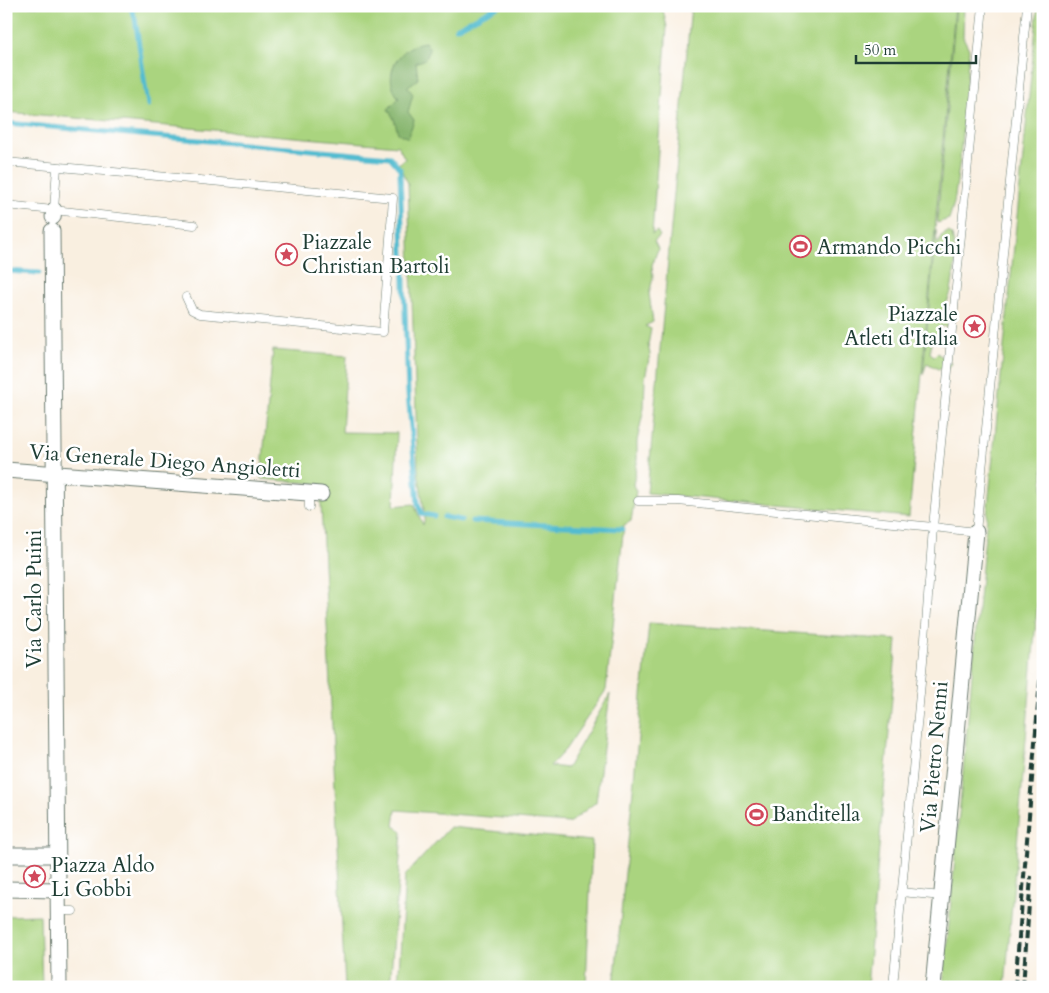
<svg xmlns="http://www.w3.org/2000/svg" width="1049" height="993" font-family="Cardo,serif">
<rect width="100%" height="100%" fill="#fff"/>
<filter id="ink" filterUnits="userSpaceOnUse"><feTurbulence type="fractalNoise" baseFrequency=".02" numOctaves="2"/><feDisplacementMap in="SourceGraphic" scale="10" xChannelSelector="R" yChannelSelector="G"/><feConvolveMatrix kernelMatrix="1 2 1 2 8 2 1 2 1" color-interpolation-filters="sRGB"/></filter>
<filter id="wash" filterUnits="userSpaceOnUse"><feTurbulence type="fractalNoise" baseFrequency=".0096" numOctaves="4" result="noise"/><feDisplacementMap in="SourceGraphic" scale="20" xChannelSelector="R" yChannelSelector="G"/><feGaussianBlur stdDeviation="1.12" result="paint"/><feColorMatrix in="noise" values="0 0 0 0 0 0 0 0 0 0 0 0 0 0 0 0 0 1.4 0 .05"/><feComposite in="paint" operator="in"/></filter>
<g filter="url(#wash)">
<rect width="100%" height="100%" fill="#f9efe0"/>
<g fill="#aad47f" stroke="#64885a">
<path d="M 6,6 L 662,6 L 667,27 L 652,234 L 657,231 L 660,236 L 654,241 L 658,249 L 652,265 L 653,278 L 649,294 L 653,322 L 645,326 L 651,329 L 648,345 L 650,354 L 645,378 L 644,408 L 637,441 L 637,463 L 633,485 L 636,491 L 631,521 L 624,525 L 606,690 L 565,750 L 550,766 L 567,768 L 610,694 L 596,802 L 569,823 L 396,810 L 394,826 L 402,831 L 390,987 L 345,987 L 320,484 L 261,479 L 273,350 L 347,356 L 342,432 L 397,433 L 394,506 L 414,504 L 423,525 L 425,517 L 418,470 L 408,183 L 398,164 L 405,159 L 398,146 L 6,112 Z"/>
<path d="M 691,6 L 955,6 L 909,517 L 647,493 Z"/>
<path d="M 956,6 L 964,6 L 963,37 L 969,49 L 960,159 L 954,203 L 949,219 L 937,223 Z"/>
<path d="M 1038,6 L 1043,6 L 1043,537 L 1005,987 L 943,987 L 983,556 Z"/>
<path d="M 936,229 L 937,243 L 939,243 L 941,236 L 948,232 L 952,234 L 956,259 L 951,292 L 946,305 L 949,327 L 940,326 L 937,329 L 944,334 L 945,338 L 943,344 L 932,340 L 930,353 L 934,356 L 937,353 L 951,363 L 948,368 L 938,369 L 927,363 L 923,374 Z"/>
<path d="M 649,623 L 897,640 L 867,987 L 614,987 Z"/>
<path d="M 450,827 L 592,841 L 586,987 L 398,987 L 405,876 Z"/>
<path d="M 40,915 L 42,987 L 6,987 L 6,916 Z"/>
</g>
<path fill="#87b66e" stroke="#537a51" d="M 425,42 L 429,48 C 428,57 425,61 416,62 L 418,79 L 407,87 L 413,94 L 408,112 L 414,120 L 408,138 L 398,133 L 394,119 L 388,109 L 399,98 C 380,77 399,45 425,42 Z"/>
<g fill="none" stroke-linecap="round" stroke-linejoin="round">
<g stroke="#53bcd0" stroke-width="5">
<path d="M 130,6 L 135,18 L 148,105"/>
<path d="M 456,28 L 498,6"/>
<path d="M 6,123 L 390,157 L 400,169"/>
<path d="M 400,172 L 408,393 L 418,504 L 422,514 L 434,516"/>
<path d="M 6,271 L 39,273"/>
<path d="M 444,517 L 461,520"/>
<path d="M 472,521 L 622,529"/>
</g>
</g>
</g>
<g filter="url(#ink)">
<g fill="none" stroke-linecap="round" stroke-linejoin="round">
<defs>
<g id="service">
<path d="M 983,6 L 933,527 L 976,532 L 1027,6"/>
<path d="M 6,162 L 393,198 L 383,332 L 200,314 L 192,310 L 186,297"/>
<path d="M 6,205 L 194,225"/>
<path d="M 54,210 L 57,167"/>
<path d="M 309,493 L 309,507"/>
<path d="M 638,501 L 678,501 L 933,527 L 925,639 L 893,987"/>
<path d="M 901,892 L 942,896"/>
<path d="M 58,911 L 73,911"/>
</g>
<g id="minor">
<path d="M 53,217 L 54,210"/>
<path d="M 52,231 L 59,987"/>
<path d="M 6,470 L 321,494"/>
<path d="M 6,855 L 57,855"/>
<path d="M 6,889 L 57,890"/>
<path d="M 933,987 L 976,532"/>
</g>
</defs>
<use href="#service" stroke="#6b7b70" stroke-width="9"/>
<use href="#minor" stroke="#6b7b70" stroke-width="17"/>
<use href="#service" stroke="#fff" stroke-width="8"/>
<use href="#minor" stroke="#fff" stroke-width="15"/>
<g stroke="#1f3d34" stroke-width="4" stroke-dasharray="8 4" stroke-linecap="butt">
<path d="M 1015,987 L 1043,644"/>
<path d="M 1023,987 L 1031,876"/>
</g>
</g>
</g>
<defs>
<symbol id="stadium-ring" viewBox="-11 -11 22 22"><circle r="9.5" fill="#fff" stroke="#d1495b" stroke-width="1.5"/><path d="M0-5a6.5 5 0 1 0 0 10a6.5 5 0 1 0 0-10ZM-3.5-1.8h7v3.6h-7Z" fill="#d1495b"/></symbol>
<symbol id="sight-ring" viewBox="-11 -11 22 22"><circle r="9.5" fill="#fff" stroke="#d1495b" stroke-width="1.5"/><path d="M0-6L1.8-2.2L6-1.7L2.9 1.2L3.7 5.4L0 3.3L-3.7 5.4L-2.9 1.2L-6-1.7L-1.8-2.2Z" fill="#d1495b"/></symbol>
</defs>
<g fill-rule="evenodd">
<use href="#stadium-ring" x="788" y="234" width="25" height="25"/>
<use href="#sight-ring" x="274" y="242" width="25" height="25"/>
<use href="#sight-ring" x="962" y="314" width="25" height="25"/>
<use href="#stadium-ring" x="744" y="802" width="25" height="25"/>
<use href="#sight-ring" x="22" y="864" width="25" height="25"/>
</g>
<g text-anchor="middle" stroke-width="5" stroke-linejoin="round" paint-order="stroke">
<g font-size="21" fill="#1f3d34" stroke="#fff" text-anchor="start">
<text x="302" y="249">Piazzale<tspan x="302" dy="24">Christian Bartoli</tspan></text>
<text x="817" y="254">Armando Picchi</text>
<text x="958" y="321" text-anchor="end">Piazzale<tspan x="958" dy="24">Atleti d'Italia</tspan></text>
<text x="772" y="821">Banditella</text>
<text x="51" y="872">Piazza Aldo<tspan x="51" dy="24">Li Gobbi</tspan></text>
</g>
<g font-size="21" fill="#1f3d34" stroke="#fff">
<text transform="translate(165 461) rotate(4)" y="7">Via Generale Diego Angioletti</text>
<text transform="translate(34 599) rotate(-90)" y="7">Via Carlo Puini</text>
<text transform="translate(934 757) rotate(-85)" y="7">Via Pietro Nenni</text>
</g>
</g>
<rect width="1049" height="993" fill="none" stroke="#fff" stroke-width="25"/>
<path d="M856 55v8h120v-8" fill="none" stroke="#1f3d34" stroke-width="2.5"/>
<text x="864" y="55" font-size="15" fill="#1f3d34" stroke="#ffffff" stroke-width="4" paint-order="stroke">50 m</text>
</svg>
